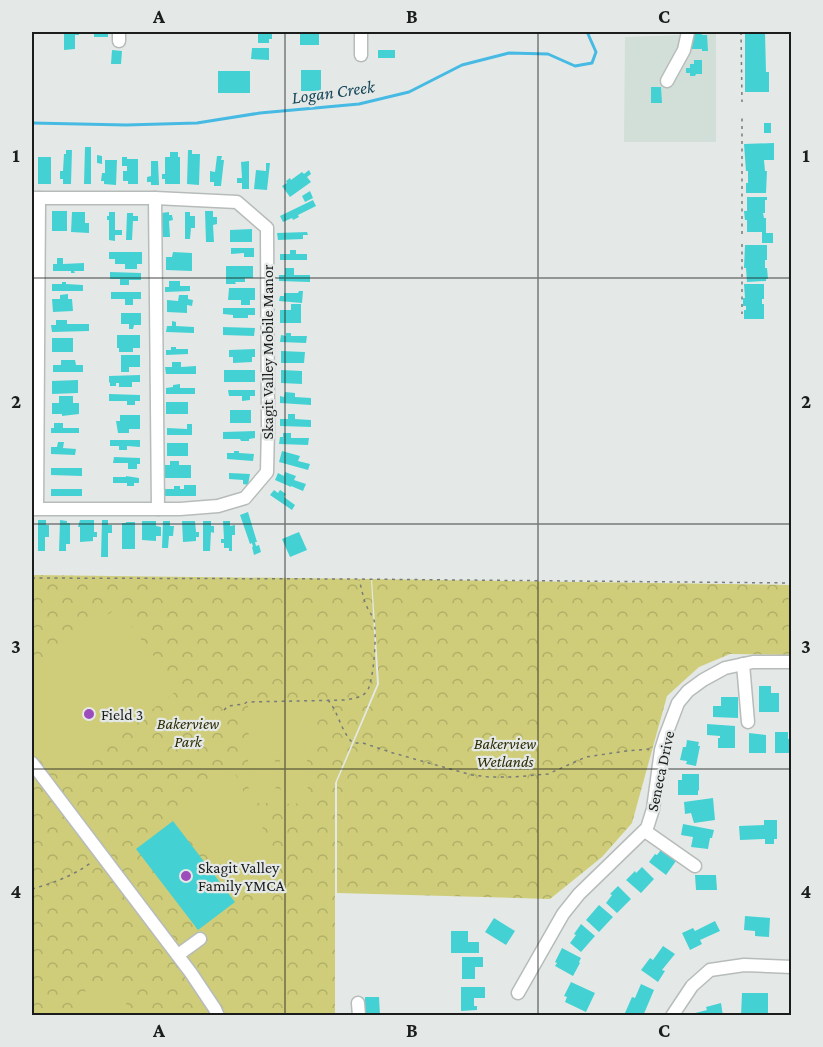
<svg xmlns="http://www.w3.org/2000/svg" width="823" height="1047" font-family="'Crimson Pro',serif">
<defs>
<pattern id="park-crowns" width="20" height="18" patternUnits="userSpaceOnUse" patternTransform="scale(1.5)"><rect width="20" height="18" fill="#cfcd79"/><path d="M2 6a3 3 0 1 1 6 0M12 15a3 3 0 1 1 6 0" fill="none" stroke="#b1b068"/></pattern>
</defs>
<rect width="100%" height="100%" fill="#e4e9e7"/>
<path fill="#d2ded8" d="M 683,32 L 716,32 L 716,142 L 624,142 L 625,37 L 681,35 Z"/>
<g fill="url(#park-crowns)">
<path d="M 32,575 L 371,579 L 377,684 L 335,783 L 335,1015 L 32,1015 Z"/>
<path d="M 372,579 L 791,585 L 791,655 L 730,654 L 699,667 L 667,696 L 632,823 L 602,857 L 550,899 L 337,893 L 337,782 L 379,684 Z"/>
</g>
<g fill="#cfcd79">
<path d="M 117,608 L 179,689 L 64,777 L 32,738 L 32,669 Z"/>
<path d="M 248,704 L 315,704 L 315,757 L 275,758 L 276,803 L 248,803 L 283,863 L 242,893 L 175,812 L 234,771 L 249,803 L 248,759 L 258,758 L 249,758 Z"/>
<path d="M 280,759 L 307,759 L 308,803 L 281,804 Z"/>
<path d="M 125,984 L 127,1015 L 87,1015 L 85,987 Z"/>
</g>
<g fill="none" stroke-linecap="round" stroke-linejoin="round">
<path stroke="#47bae4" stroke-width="3" d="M 32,123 L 126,125 L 197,123 L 260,113 L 359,104 L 409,92 L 462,65 L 509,53 L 548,54 L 575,66 L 592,63 L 596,52 L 588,34 L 591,32"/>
</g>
<g fill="#44d1d3">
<path d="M 64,32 L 79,32 L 79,35 L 75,35 L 75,49 L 64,50 Z"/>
<rect x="94" y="32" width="14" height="5"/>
<path d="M 258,32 L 272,32 L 272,39 L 269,39 L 269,43 L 258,43 Z"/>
<rect x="300" y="32" width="19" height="13"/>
<path d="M 695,32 L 702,32 L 702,35 L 707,35 L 708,51 L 702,51 L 702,49 L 690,49 L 690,36 L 695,36 Z"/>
<path d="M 745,32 L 765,32 L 766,72 L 769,72 L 769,92 L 745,92 Z"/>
<path d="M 252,48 L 269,48 L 269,60 L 251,59 Z"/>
<path d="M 112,50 L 122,51 L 121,64 L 111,64 Z"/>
<rect x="378" y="50" width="17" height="8"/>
<path d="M 694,60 L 702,60 L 702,74 L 696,74 L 695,76 L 690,76 L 690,73 L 686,73 L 686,68 L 690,68 L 690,64 L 694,64 Z"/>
<rect x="301" y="70" width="20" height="21"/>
<rect x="218" y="71" width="32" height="22"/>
<path d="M 651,87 L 661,87 L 662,103 L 651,103 Z"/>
<rect x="764" y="123" width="7" height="10"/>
<path d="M 774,143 L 774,160 L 764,160 L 765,171 L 767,171 L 766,193 L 746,193 L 746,183 L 748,183 L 748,171 L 746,171 L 744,144 Z"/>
<path d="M 85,147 L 91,147 L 91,184 L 84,184 Z"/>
<path d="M 66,150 L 72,150 L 71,184 L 63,184 L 63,179 L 60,179 L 60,171 L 63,171 L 64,154 L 66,154 Z"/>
<path d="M 188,150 L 192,150 L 192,154 L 200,154 L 199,185 L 187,184 Z"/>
<path d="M 170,152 L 178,152 L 178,157 L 180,157 L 180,184 L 165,184 L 165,179 L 162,179 L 162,174 L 165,174 L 165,157 L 170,157 Z"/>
<path d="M 97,155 L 102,156 L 102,164 L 97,163 Z"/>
<path d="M 217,156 L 222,156 L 221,160 L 224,160 L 221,186 L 214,186 L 214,182 L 210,182 L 210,171 L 215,172 Z"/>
<rect x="38" y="157" width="13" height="27"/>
<path d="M 122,157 L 127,157 L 127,159 L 138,159 L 138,184 L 128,184 L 128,181 L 123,181 L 123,171 L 127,171 L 127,166 L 122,166 Z"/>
<path d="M 105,160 L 117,160 L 116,185 L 104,184 L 104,181 L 101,181 L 102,173 L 105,173 Z"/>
<path d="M 151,161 L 158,161 L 159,185 L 151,185 L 151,182 L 147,182 L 147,177 L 151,176 Z"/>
<path d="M 249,161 L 249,189 L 242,189 L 242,183 L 237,183 L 237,178 L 242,178 L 241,162 Z"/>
<path d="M 266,163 L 270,163 L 267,190 L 254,189 L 256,170 L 266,171 Z"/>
<path d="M 309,170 L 311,174 L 307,177 L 311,182 L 290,197 L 282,186 L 287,183 L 286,181 L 290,178 L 291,180 L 302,172 L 304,174 Z"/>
<path d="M 310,191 L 313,198 L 305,202 L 302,196 Z"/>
<path d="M 747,197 L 767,197 L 767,200 L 765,200 L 765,213 L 763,213 L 764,218 L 766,218 L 766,233 L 773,233 L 773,243 L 762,243 L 762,232 L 747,232 L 747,220 L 745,220 L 744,211 L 747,211 Z"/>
<path d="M 313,200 L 316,206 L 298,215 L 299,217 L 293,220 L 292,218 L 283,222 L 280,216 Z"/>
<rect x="52" y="211" width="15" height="20"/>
<path d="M 205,211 L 213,211 L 213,217 L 217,217 L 217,224 L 213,225 L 214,242 L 206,242 Z"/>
<path d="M 72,212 L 85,212 L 85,223 L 89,223 L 89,233 L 71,232 Z"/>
<path d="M 109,212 L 115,212 L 115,230 L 122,230 L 122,235 L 115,235 L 115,241 L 109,240 L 109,220 L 107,220 L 107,216 L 109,216 Z"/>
<path d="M 169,212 L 169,215 L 172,215 L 173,220 L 169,221 L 170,237 L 163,237 L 161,213 Z"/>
<path d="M 185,212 L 190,212 L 190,216 L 195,216 L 195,228 L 191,228 L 190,239 L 185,239 Z"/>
<path d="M 127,213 L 133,213 L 133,216 L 138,216 L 138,221 L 133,221 L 132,240 L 126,240 Z"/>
<path d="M 252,229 L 252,242 L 230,242 L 230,230 Z"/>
<path d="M 307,232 L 308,235 L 303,235 L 303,239 L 278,240 L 277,233 Z"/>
<path d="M 745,245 L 767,245 L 767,260 L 765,260 L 765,268 L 767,268 L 768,279 L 766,279 L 766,281 L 747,282 L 746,268 L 744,268 Z"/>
<path d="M 231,248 L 254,248 L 254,257 L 244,257 L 244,253 L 231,254 Z"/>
<path d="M 290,250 L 296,250 L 296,254 L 307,254 L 307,260 L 280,260 L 280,254 L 290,254 Z"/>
<path d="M 109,252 L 142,252 L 142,264 L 137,264 L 137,269 L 125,269 L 125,264 L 115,264 L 115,259 L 109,259 Z"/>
<path d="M 173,252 L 192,253 L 192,271 L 166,270 L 166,257 L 172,257 Z"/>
<path d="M 57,258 L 63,258 L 63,264 L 84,263 L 84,271 L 74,271 L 75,273 L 71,273 L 71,271 L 53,271 L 53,264 L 57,264 Z"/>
<path d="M 226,266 L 253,266 L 253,278 L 245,278 L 245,282 L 235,282 L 236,284 L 226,284 Z"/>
<path d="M 285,268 L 294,268 L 294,275 L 310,275 L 310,282 L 279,281 L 279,275 L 285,275 Z"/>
<path d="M 110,272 L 141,273 L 141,280 L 129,280 L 129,285 L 120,285 L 120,279 L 110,279 Z"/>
<path d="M 169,281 L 180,281 L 180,286 L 190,286 L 190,291 L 165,292 L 165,287 L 169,287 Z"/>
<path d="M 62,282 L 66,282 L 66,284 L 83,285 L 83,291 L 52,291 L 52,284 L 62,284 Z"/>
<path d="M 744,284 L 764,284 L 764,299 L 762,299 L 762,304 L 764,304 L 764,319 L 744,319 L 744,310 L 746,310 L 746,306 L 743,306 L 743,298 L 745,298 Z"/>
<path d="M 229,288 L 255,288 L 255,300 L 250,300 L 250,305 L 241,305 L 241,300 L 228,300 Z"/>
<path d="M 299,291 L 303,291 L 302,303 L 279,301 L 280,296 L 284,296 L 284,293 L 298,293 Z"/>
<path d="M 111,292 L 141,292 L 141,299 L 133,299 L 133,305 L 125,305 L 125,299 L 111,299 Z"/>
<path d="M 68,294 L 68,299 L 72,299 L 73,311 L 53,312 L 52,299 L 60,299 L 60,295 Z"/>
<path d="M 179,295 L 188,295 L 188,299 L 193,300 L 192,306 L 187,305 L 187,313 L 167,312 L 167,300 L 178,301 Z"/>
<path d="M 291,304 L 301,304 L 301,323 L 280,323 L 280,310 L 291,310 Z"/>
<path d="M 223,308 L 255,308 L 255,315 L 248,315 L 248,318 L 233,318 L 233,315 L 223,314 Z"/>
<path d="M 121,313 L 141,313 L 141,325 L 134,325 L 133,329 L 129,329 L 129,324 L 121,324 Z"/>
<path d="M 56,320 L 67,320 L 67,324 L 89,324 L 89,331 L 52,332 L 51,325 L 56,325 Z"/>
<path d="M 172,321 L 176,322 L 176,326 L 194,327 L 194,333 L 166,332 L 167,326 L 172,326 Z"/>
<path d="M 223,327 L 255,328 L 254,336 L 223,335 Z"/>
<path d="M 286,333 L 291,333 L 291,336 L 307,336 L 306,343 L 280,342 L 281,335 L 286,336 Z"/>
<path d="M 117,335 L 140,335 L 140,348 L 133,348 L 133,352 L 119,352 L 119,348 L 117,348 Z"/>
<rect x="52" y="338" width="21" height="14"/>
<path d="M 171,347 L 176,347 L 176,349 L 188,349 L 188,354 L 166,355 L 166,350 L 171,350 Z"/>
<path d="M 255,349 L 255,357 L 252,357 L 252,362 L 233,363 L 233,357 L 229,357 L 229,350 Z"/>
<path d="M 281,351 L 305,352 L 304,363 L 281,363 Z"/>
<path d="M 121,355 L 140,355 L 140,367 L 129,367 L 129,372 L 121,372 Z"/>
<path d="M 61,360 L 75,360 L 76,365 L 83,365 L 83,372 L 53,372 L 53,365 L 61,365 Z"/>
<path d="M 172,362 L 181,362 L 181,367 L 196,366 L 196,374 L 166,374 L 165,367 L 172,367 Z"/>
<rect x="224" y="370" width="31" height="12"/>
<path d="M 281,370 L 302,371 L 302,384 L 281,383 Z"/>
<path d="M 140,375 L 140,382 L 132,382 L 132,387 L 119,387 L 119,383 L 116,383 L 116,386 L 110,386 L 110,382 L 109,383 L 109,376 Z"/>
<path d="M 78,380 L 78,393 L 52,394 L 52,381 Z"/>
<path d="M 180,384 L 180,388 L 195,388 L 195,394 L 166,394 L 166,388 L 173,387 L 173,385 Z"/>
<path d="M 228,390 L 255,390 L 255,396 L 250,396 L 250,400 L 242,401 L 242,396 L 229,396 Z"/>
<path d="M 285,392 L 295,393 L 295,397 L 311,398 L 311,405 L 280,403 L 280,396 L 284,397 Z"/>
<path d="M 109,394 L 140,395 L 140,401 L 135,401 L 135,405 L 127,405 L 127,401 L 109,401 Z"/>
<path d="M 59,396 L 73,396 L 73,403 L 79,403 L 79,414 L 62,416 L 62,414 L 52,414 L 52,403 L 59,403 Z"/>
<rect x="166" y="402" width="22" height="12"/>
<rect x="230" y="410" width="21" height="13"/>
<path d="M 288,414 L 295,414 L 295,419 L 311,420 L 311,427 L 280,426 L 280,419 L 288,419 Z"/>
<path d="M 120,415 L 140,415 L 140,429 L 129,429 L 129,433 L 118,433 L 116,421 L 120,421 Z"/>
<path d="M 54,423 L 63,423 L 63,428 L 79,428 L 79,433 L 51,433 L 51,428 L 54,428 Z"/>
<path d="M 187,424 L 192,424 L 192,435 L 167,435 L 167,428 L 187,429 Z"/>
<path d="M 255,431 L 255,438 L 249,439 L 249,441 L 241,441 L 240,439 L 223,439 L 223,432 Z"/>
<path d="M 283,433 L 291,433 L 291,438 L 309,438 L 308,445 L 279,444 L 280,437 L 283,437 Z"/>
<path d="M 110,440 L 140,440 L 140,447 L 127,446 L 127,450 L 119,450 L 119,446 L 110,446 Z"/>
<path d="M 58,442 L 64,442 L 63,448 L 76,449 L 75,455 L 51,454 L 51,447 L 57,447 Z"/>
<rect x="167" y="443" width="21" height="13"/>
<path d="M 234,451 L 239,451 L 239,453 L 254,454 L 253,461 L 227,459 L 227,453 L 234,453 Z"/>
<path d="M 282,451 L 300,456 L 298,461 L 310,464 L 308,470 L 279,462 Z"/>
<path d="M 114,457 L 140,458 L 140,464 L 137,464 L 137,469 L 128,469 L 128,463 L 113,463 Z"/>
<path d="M 170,461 L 179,461 L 179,465 L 191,465 L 191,478 L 165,478 L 165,465 L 170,465 Z"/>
<path d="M 51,468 L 82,468 L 82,476 L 51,475 Z"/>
<path d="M 285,472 L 296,476 L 294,480 L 306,484 L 303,491 L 291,486 L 291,487 L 275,480 L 278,473 L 284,476 Z"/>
<path d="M 229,473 L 250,474 L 248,485 L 243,484 L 243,480 L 229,479 Z"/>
<path d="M 126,476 L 139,478 L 139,483 L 134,483 L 134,486 L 127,486 L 127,483 L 113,483 L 113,477 L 126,477 Z"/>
<path d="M 184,485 L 196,485 L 196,496 L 165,496 L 165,489 L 174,489 L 174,486 L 180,486 L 180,489 L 184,489 Z"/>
<rect x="51" y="489" width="31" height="7"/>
<path d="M 274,490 L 278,493 L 280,490 L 286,494 L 284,497 L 295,505 L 292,510 L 270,495 Z"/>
<path d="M 248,512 L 257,542 L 255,542 L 256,546 L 259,545 L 261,552 L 254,555 L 252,547 L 253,547 L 252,543 L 250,544 L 240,515 Z"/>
<path d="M 38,520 L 46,520 L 46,525 L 49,525 L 49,537 L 45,537 L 45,551 L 38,551 Z"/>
<path d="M 60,520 L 67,521 L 67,523 L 70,523 L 70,544 L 66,544 L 66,551 L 59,551 Z"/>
<path d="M 80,520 L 94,520 L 94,532 L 97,532 L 97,537 L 93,537 L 93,541 L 80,542 L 80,527 L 78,527 Z"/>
<path d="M 102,520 L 108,520 L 108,525 L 112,525 L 112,533 L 108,533 L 108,557 L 101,557 Z"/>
<path d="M 142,521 L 156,521 L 156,526 L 161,527 L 161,536 L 156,536 L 156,541 L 142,540 Z"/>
<path d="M 163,521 L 170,521 L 170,526 L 174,526 L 173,536 L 169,536 L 168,548 L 162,548 Z"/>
<path d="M 182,521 L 195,521 L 196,532 L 199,532 L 199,537 L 196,537 L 196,541 L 183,542 Z"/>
<path d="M 203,521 L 211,521 L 211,526 L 214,526 L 214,533 L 211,532 L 210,551 L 203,551 Z"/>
<path d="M 223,521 L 230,521 L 230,526 L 235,525 L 235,535 L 232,535 L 232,551 L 229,551 L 229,548 L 224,548 L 224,543 L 221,543 L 221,539 L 224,539 Z"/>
<path d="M 126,522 L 135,522 L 135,549 L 122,549 L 122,523 L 126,523 Z"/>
<path d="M 299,532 L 307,550 L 290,557 L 282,539 Z"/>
<path d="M 759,686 L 771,686 L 771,693 L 779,693 L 779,712 L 759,712 Z"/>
<path d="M 721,697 L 738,697 L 738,718 L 713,717 L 713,706 L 721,706 Z"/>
<path d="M 707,724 L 735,726 L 735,748 L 718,748 L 718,738 L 720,738 L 720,736 L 707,735 Z"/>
<path d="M 775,732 L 788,732 L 788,739 L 792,739 L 792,753 L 775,753 Z"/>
<path d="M 749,733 L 766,735 L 766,753 L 749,753 Z"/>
<path d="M 687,740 L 699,742 L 698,746 L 700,746 L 696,766 L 686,764 L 687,761 L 680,760 L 683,747 L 686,747 Z"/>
<path d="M 682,774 L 699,774 L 699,790 L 698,791 L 698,795 L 678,795 L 678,780 L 682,780 Z"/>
<path d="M 713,798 L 715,820 L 694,823 L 691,813 L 685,814 L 684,802 Z"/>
<path d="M 764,820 L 777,820 L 777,839 L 774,839 L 774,844 L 765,844 L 765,839 L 740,840 L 739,826 L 764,825 Z"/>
<path d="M 173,821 L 235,902 L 198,930 L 136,849 Z"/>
<path d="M 683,824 L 714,830 L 712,838 L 710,838 L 708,849 L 691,847 L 693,837 L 681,835 Z"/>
<path d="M 663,847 L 672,854 L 670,857 L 676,861 L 666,875 L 649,862 L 655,854 L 657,855 Z"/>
<path d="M 642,867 L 654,879 L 641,893 L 626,880 L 635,871 L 636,873 Z"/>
<path d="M 695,875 L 716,875 L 717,890 L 696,890 Z"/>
<path d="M 618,886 L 631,899 L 617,913 L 606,903 L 612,895 L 610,894 Z"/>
<path d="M 599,905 L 613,917 L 599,932 L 586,920 Z"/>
<path d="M 745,916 L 770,918 L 769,937 L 755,936 L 755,931 L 744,930 Z"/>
<path d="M 494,918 L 515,931 L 506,945 L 485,932 Z"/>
<path d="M 715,921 L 720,931 L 700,940 L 702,944 L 690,950 L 682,933 L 693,928 L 695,931 Z"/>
<path d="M 581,924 L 595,936 L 581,952 L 570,943 L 576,935 L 574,934 Z"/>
<path d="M 451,931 L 468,931 L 468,942 L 479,942 L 479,953 L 451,953 Z"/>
<path d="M 663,946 L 675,954 L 662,970 L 665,971 L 658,982 L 641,970 L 650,958 L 653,960 Z"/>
<path d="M 562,948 L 581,958 L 579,962 L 580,963 L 573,976 L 555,966 L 557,963 L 555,962 Z"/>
<path d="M 462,957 L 483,957 L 483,967 L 475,967 L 475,979 L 462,979 Z"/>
<path d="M 571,982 L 595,993 L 586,1012 L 565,1002 L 567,997 L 564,996 Z"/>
<path d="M 641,984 L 654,990 L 643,1016 L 630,1016 L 625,1013 L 632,997 L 635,998 Z"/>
<path d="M 461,987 L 485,987 L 485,998 L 474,998 L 474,1006 L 477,1006 L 477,1010 L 461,1011 Z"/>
<path d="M 742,993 L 768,993 L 768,1013 L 756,1013 L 756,1016 L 741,1016 Z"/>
<path d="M 365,997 L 379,997 L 380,1016 L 365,1016 Z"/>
<path d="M 721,1003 L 723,1016 L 696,1016 L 695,1013 L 707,1010 L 706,1007 Z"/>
</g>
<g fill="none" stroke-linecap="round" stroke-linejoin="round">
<defs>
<g id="minor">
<path d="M 119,32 L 119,41"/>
<path d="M 361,32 L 361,55"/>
<path d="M 667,81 L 684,50 L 688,32"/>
<path d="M 32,198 L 155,198 L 237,202 L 267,228 L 268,426 L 267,472 L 245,498 L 218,506 L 180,509 L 32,509"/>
<path d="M 155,198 L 158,509"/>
<path d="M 37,509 L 39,198"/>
<path d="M 743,664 L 748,722"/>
<path d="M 32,763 L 191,973 L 215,1009 L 218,1016"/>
<path d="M 645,831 L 695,866"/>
<path d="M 178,955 L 200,939"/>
<path d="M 518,993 L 563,914 L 579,894 L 647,828 L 653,809 L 661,750 L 665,737 L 678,703 L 688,691 L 703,680 L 725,668 L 753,662 L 792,662"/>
<path d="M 358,1003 L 359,1016"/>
<path d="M 672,1016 L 692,986 L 710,970 L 744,965 L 792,967"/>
</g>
</defs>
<use href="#minor" stroke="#b7bcba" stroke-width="15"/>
<g stroke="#777b79" stroke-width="1.5" stroke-dasharray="3 4.5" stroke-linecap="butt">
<path d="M 741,32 L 742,102"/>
<path d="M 742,234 L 742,118"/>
<path d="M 742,244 L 742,314"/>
<path d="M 32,578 L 351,579 L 792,583"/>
<path d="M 328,700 C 339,713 341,732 353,743 L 363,743 L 393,753 L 472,775 L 489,777 L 514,777 L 548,774 L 586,757 L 626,751 L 651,749"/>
<path d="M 224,710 L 228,706 L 244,704 L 247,702 L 346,700 C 354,698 362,698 367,691 C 374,682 377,631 374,620 C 372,615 369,611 367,607 C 363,599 362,589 359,580"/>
<path d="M 32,889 C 53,883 73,876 92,862"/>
</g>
<use href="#minor" stroke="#fff" stroke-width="12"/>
</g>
<path fill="none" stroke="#1b1d1c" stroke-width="1.5" stroke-opacity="0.55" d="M 285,32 L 285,1016M 538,32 L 538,1016M 32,278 L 792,278M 32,524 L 792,524M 32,769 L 792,769"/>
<g fill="#9c4cbb" stroke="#e4e9e7" stroke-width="2">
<circle cx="89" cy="714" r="6"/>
<circle cx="186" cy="876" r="6"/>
</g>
<g text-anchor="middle" stroke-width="4.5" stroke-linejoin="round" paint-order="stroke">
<g font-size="16" fill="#1b1d1c" stroke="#e4e9e7">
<text transform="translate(267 352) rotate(-90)" y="6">Skagit Valley Mobile Manor</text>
<text transform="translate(660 771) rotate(-78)" y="6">Seneca Drive</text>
</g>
<g font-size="16" fill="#1b1d1c" stroke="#e4e9e7" text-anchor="start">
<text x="101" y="720">Field 3</text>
<text x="198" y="873">Skagit Valley<tspan x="198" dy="18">Family YMCA</tspan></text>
</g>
<g font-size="16" font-style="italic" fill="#2d2b02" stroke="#e4e9e7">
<text x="188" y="729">Bakerview<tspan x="188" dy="18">Park</tspan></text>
<text x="505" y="749">Bakerview<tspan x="505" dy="18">Wetlands</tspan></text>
</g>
<g font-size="18" font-style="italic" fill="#164658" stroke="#e4e9e7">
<text transform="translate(333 92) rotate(-8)" y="6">Logan Creek</text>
</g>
</g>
<rect width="823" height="1047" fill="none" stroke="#e4e9e7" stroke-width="66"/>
<rect x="33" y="33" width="757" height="981" fill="none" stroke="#1b1d1c" stroke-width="2"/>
<g font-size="20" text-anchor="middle" font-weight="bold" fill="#1b1d1c">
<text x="159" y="23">A</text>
<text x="412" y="23">B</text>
<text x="664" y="23">C</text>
<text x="16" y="162">1</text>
<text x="806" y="162">1</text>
<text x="16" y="408">2</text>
<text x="806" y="408">2</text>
<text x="16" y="653">3</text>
<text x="806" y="653">3</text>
<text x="16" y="898">4</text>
<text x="806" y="898">4</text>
<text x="159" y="1037">A</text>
<text x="412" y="1037">B</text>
<text x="664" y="1037">C</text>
</g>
</svg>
